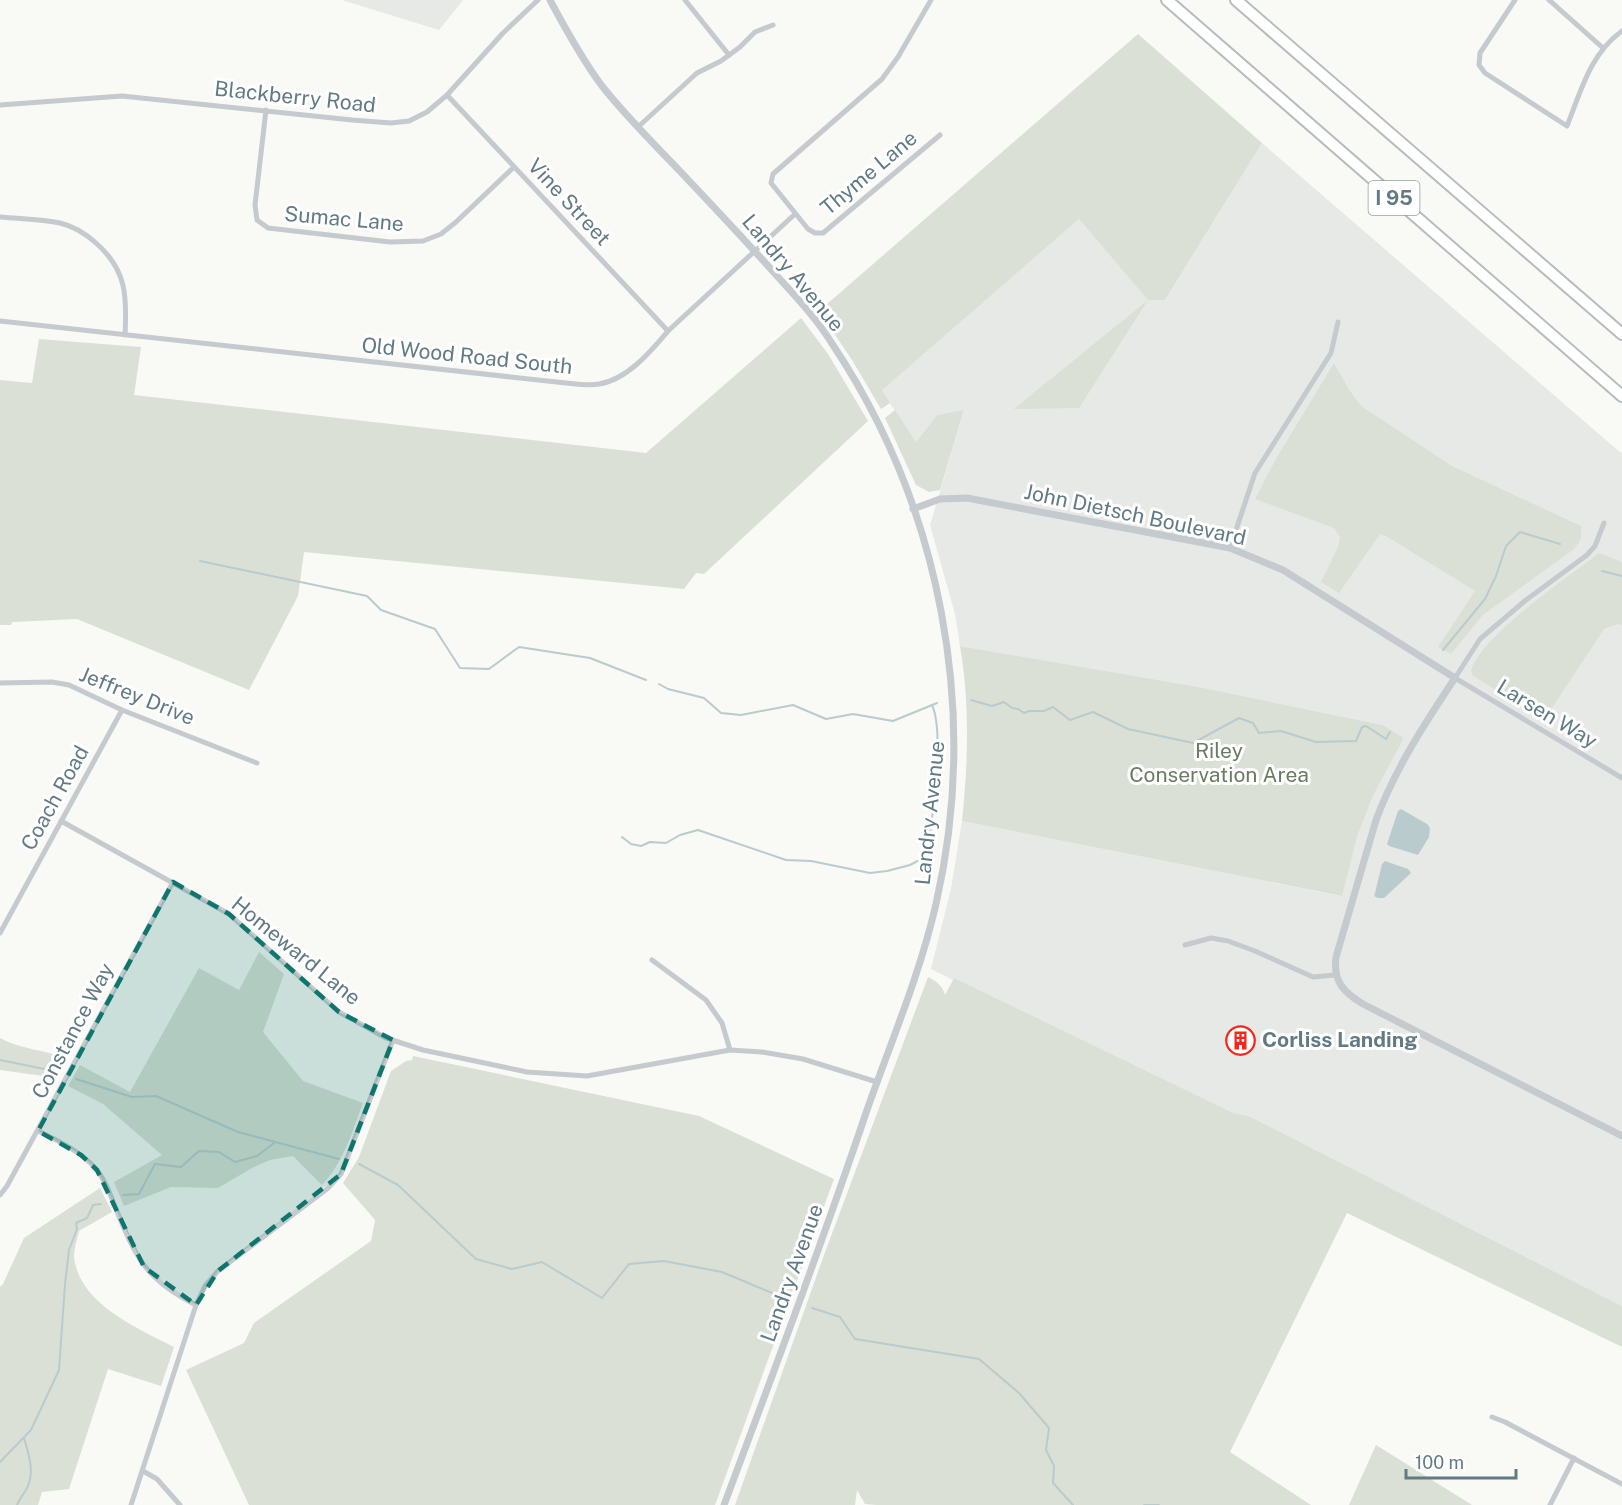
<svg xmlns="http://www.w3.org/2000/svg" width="1622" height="1505" font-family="'Public Sans',sans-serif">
<rect width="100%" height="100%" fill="#f9f9f6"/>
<g fill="#e7e9e7">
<path d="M 342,0 L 463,0 L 439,30 Z"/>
<path d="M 1262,143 L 1622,454 L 1622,1306 L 1251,1117 L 1246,1126 L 931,969 L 951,889 L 962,821 L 1341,896 L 1357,837 L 1373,796 L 1404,738 L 1383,725 L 1199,687 L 960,646 L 955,614 L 930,525 L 964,411 L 937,415 L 916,442 L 881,390 L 1079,219 L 1148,299 L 1165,300 Z"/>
</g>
<g fill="#dae0d5">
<path d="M 1138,34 L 1262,143 L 1165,300 L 1148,300 L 1079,408 L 1014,409 L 1148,300 L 1079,219 L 882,390 L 890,403 L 881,409 L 852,360 L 819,311 Z"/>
<path d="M 801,318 L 828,354 L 868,421 L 704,574 L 696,573 L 684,589 L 304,552 L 298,596 L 249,690 L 77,619 L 12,622 L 11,625 L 0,625 L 0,380 L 32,383 L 39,339 L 141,347 L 134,395 L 646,453 Z"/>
<path d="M 1334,363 L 1350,391 L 1361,406 L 1452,466 L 1581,526 L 1581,539 L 1574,549 L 1483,615 L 1451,654 L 1438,647 L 1475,591 L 1386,536 L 1380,534 L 1339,593 L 1321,582 L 1338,547 L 1340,537 L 1334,528 L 1255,499 L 1277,457 Z"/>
<path d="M 895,410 L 916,442 L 937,415 L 964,410 L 940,490 L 929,492 L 916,485 L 885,418 Z"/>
<path d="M 1599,553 L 1622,562 L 1622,625 L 1618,624 L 1604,629 L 1544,720 L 1473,676 L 1471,672 C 1476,639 1571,575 1599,553 Z"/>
<path d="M 960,646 L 1199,687 L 1383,725 L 1404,738 L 1373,796 L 1357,837 L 1342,896 L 962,821 C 968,764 970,704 960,646 Z"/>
<path d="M 259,952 L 284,974 L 263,1032 L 303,1081 L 363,1103 C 352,1132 344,1162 322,1185 L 293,1156 L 270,1160 L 252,1168 L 218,1188 L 171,1187 L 124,1206 L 114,1182 L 162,1155 L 103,1104 L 68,1086 L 80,1065 L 130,1092 L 199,968 L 239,990 Z"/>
<path d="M 928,977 C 936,981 943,986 945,995 L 954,978 L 1233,1113 L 1251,1117 L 1622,1306 L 1622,1347 L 1347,1213 L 1230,1452 L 1311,1505 L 876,1505 L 865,1504 L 857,1490 L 855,1505 L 735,1505 L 824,1255 Z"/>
<path d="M 0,1038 C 21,1050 46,1049 67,1060 L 58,1078 L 0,1070 Z"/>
<path d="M 413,1056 L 699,1116 L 834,1179 L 715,1505 L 249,1505 L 186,1370 L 244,1343 L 254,1323 L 371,1241 L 375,1220 L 343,1183 L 359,1157 L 391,1071 L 406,1061 L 412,1060 Z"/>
<path d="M 100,1188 L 112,1212 L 79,1231 C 77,1240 72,1254 75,1263 C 84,1306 139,1329 174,1347 L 161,1386 L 108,1369 L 69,1489 L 42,1492 L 38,1505 L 0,1505 L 0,1287 L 3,1284 L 24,1238 Z"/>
<path d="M 1376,1445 L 1472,1505 L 1349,1505 Z"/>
</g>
<g fill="#bacbcd">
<path d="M 1401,809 L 1427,824 L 1430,828 L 1429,837 L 1418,855 L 1389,846 L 1387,844 L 1398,811 Z"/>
<path d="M 1385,861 L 1408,869 L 1411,873 L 1384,898 L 1378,898 L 1374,896 L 1375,893 L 1382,864 Z"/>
</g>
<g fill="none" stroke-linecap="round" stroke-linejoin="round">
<g stroke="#bacbcd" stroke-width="2">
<path d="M 200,561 L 367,596 L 381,610 L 435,629 L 460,668 L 489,669 L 519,647 L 590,658 L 646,680"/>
<path d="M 1602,571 L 1622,576"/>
<path d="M 1443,650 L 1485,599 L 1496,576 L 1506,546 L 1520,532 L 1560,544"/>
<path d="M 659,684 L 668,689 L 704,698 L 721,713 L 741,715 L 793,705 L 826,719 L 853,714 L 893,721 L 937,703"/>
<path d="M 971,700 L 992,706 L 1004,702 L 1012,708 L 1018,709 L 1024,713 L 1029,711 L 1044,711 L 1053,707 L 1070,720 L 1093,712 L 1128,729 L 1193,743 L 1239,718 L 1253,723 L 1259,733 L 1281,731 L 1316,742 L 1356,741 L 1362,727 L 1366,726 L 1386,739 L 1390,732"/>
<path d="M 622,837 L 631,844 L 641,846 L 650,842 L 666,843 L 680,835 L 698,830 L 786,860 L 811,861 L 870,873 L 887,871 L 910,865 L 925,857 L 928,850 C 932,816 945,734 932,705"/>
<path d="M 0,1060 L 54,1071"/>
<path d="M 76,1079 L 132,1097 L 156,1096 L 238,1132 L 339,1159"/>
<path d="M 359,1164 L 398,1185 L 476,1259 L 512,1269 L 542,1262 L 602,1298 L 629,1264 L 664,1261 L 722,1272 L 784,1298"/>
<path d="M 123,1195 L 139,1194 L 155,1164 L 181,1167 L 199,1151 L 219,1152 L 235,1162 L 257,1156 L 274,1143"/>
<path d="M 812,1308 L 840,1317 L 855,1339 L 979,1359 L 1019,1393 L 1049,1428 L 1046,1450 L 1054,1466 L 1053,1483 L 1073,1505"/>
<path d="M 0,1462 L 31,1430 L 59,1370 L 65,1284 L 69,1250 L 77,1229 L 76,1223 L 87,1218 L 93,1205 L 101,1204"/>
<path d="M 17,1505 C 20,1497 27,1491 29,1483 C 34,1469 28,1452 24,1438"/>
<path d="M 1144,1505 L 1159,1505"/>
</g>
<defs>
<g id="motorway">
<path d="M 1167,0 L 1622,396"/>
<path d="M 1236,0 L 1622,334"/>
</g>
</defs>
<use href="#motorway" stroke="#b7bdbf" stroke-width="14"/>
<g stroke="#c4cacd" stroke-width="5">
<path d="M 685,0 L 729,55"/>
<path d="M 931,0 L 898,57 L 882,79 L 773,174 L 771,183 L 808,229 L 815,233 L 823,233 L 940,135"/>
<path d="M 1515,0 L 1480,53 L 1479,65 L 1485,73 L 1567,126 C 1581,91 1590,54 1622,31"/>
<path d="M 1549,0 L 1603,48"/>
<path d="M 447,95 L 668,331"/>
<path d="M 0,105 L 122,96 L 352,120 L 391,123 L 409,121 L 427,112 L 447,95 L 503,33 L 538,0"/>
<path d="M 266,110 L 255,205 L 257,220 L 268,228 L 390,242 L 423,241 L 441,234 L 456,222 L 514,167"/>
<path d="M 638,127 L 697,73 L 721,61 L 740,47 L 755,32 L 773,25"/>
<path d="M 0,217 C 20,219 41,219 60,223 C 73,226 86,234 96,243 C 127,270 127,297 125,335"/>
<path d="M 0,321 L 566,383 C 576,384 588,386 599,384 C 627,380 651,351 668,331 L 795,214"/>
<path d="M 1604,523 L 1595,546 L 1587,555 L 1526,600 L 1480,639 L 1455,678 L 1622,778"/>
<path d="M 1230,548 L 1255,473 L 1331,353 L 1338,322"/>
<path d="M 0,683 L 52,682 L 69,685 L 122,710 L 257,763"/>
<path d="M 61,821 L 229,914 L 339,1012 L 386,1038 L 423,1050 L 527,1072 L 587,1076 L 730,1050 L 762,1052 L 803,1059 L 877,1082"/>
<path d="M 0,933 L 122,710"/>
<path d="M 1185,945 L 1211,938 L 1228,941 L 1255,951 L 1313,977 L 1335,975"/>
<path d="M 652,960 L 706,1000 L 722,1023 L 730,1050"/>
<path d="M 38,1131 C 58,1141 80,1151 95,1168 C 105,1179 111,1196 116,1209 C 136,1258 146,1280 196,1305"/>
<path d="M 0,1195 L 7,1186 L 173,882"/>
<path d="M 1492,1417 L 1505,1422 L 1622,1484"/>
<path d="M 143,1471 L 157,1479 L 180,1505"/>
<path d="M 131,1505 L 196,1305 L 205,1286 L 218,1271 L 327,1189 L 341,1174 L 393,1040"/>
<path d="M 1550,1505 L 1574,1458"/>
</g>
<g stroke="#c4cacd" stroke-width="7">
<path d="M 550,0 C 566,30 582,59 602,86 C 625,115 650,140 676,167 C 710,203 745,240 778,277 C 797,298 816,318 831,342 C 941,506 980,711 936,904 C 920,974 891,1042 867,1110 C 822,1243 773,1374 724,1505"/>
<path d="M 913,509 L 940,499 L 967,498 L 1230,548 L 1283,570 L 1455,678 C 1425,723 1395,769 1376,820 L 1336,957 C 1333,981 1343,992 1363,1004 L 1622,1136"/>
</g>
<use href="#motorway" stroke="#fff" stroke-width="10"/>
</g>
<path fill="#0f766e" fill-opacity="0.2" stroke="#0f766e" stroke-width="4.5" stroke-dasharray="12 8" stroke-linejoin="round" d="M 173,882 L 229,914 L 339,1012 L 393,1040 L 341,1174 L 218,1271 L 196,1305 L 144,1267 L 97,1170 L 81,1155 L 38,1131 Z"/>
<defs>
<symbol id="building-ring" viewBox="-11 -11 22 22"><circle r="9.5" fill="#fff" stroke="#f5271b" stroke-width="1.5"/><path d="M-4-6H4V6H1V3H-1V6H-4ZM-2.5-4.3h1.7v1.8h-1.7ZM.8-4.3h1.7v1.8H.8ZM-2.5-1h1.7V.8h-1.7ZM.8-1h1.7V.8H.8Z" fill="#f5271b"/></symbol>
</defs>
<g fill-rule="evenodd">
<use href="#building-ring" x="1224" y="1024" width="33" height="33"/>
</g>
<g text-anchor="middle" stroke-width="6" stroke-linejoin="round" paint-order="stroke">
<rect fill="#fff" stroke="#90a2a9" stroke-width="1.5" x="1368.5" y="181" width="51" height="34" rx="4.5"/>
<g font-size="20" font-weight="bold" fill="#617a84">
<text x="1394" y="205">I 95</text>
</g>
<g font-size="21" fill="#617a84" stroke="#fff">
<text transform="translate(295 97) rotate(6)" y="7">Blackberry Road</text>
<text transform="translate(869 173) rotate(-40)" y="7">Thyme Lane</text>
<text transform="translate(569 202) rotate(47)" y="7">Vine Street</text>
<text transform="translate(344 219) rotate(5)" y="7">Sumac Lane</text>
<text transform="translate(793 273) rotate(50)" y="7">Landry Avenue</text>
<text transform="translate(467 356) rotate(6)" y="7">Old Wood Road South</text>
<text transform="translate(1135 515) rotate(12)" y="7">John Dietsch Boulevard</text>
<text transform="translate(137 696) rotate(22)" y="7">Jeffrey Drive</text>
<text transform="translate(1547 714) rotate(31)" y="7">Larsen Way</text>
<text transform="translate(55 798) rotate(-61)" y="7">Coach Road</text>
<text transform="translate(930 813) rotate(-84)" y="7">Landry Avenue</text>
<text transform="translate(296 951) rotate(39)" y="7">Homeward Lane</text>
<text transform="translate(73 1031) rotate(-62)" y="7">Constance Way</text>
<text transform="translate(792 1273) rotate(-70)" y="7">Landry Avenue</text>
</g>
<g font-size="21" fill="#6a7b61" stroke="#fff">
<text x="1219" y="758">Riley<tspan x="1219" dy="24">Conservation Area</tspan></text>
</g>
<g font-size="21" font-weight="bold" fill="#617a84" stroke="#fff" text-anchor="start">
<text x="1262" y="1047">Corliss Landing</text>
</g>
</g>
<path d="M1406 1469v9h110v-9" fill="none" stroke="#617a84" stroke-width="3"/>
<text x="1415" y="1469" font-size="18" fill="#617a84" stroke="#ffffff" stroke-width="4.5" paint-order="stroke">100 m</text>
</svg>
